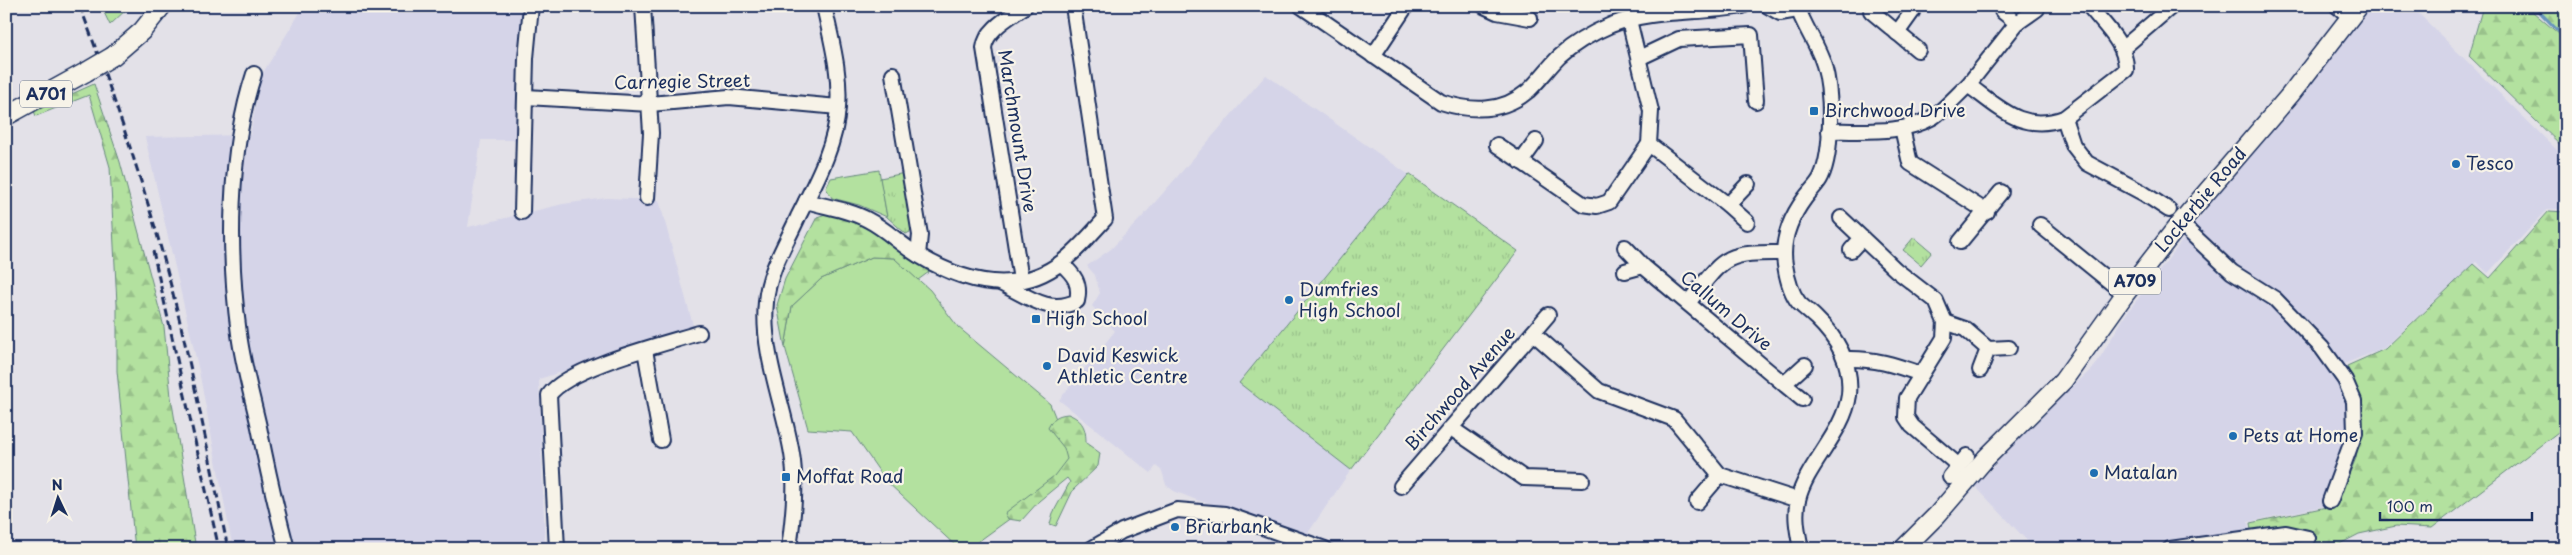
<svg xmlns="http://www.w3.org/2000/svg" width="2572" height="555" font-family="'Playpen Sans',sans-serif">
<defs>
<pattern id="forest-firs" width="22" height="20" patternUnits="userSpaceOnUse" patternTransform="scale(1.25)"><rect width="22" height="20" fill="#b3e19f"/><path d="M5 1l3.5 6h-7zM16 11l3.5 6h-7z" fill="#99c18b"/></pattern>
<pattern id="park-tufts" width="24" height="20" patternUnits="userSpaceOnUse" patternTransform="scale(1.25)"><rect width="24" height="20" fill="#b3e19f"/><path d="M3 7l-1-3M5 7V3M7 7l1-3M15 17l-1-3M17 17v-4M19 17l1-3" fill="none" stroke="#99c18b"/></pattern>
</defs>
<rect width="100%" height="100%" fill="#e3e1e8"/>
<filter id="ink" filterUnits="userSpaceOnUse"><feTurbulence type="fractalNoise" baseFrequency=".02" numOctaves="2"/><feDisplacementMap in="SourceGraphic" scale="10" xChannelSelector="R" yChannelSelector="G"/><feConvolveMatrix kernelMatrix="1 2 1 2 8 2 1 2 1" color-interpolation-filters="sRGB"/></filter>
<g filter="url(#ink)">
<g fill="#d5d4e8">
<path d="M 304,6 L 524,6 L 517,63 L 518,140 L 481,140 L 468,227 L 563,204 L 607,198 L 659,200 L 694,329 L 539,379 L 545,549 L 233,549 L 199,371 L 145,137 L 250,135 L 261,76 Z"/>
<path d="M 2373,6 L 2411,6 L 2566,159 L 2566,209 L 2548,209 L 2488,273 L 2476,262 L 2384,348 L 2344,364 L 2362,406 L 2354,460 L 2334,504 L 2248,522 L 2249,531 L 2139,549 L 2035,549 L 1975,486 L 2047,410 L 2095,366 L 2126,314 L 2211,203 Z"/>
<path d="M 1266,75 L 1518,251 L 1359,458 L 1308,533 L 1230,508 L 1199,501 L 1174,491 L 1166,485 L 1162,471 L 1156,466 L 1151,473 L 1059,400 L 1115,331 L 1092,306 L 1100,293 L 1095,275 L 1087,266 L 1111,249 L 1143,216 Z"/>
</g>
<g fill="#b3e19f" stroke="#67887e">
<path d="M 101,6 L 130,6 L 110,25 Z"/>
<path d="M 879,170 L 887,217 L 859,205 L 832,198 L 826,188 L 831,178 Z"/>
<path d="M 872,257 L 894,258 L 930,290 L 958,327 L 1050,404 L 1065,441 L 1078,459 L 1059,483 L 968,549 L 959,549 L 886,481 L 852,432 L 808,429 L 785,347 L 792,306 L 821,279 Z"/>
</g>
<g fill="url(#forest-firs)" stroke="#67887e">
<path d="M 2483,6 L 2526,6 L 2566,40 L 2566,150 L 2469,56 Z"/>
<path d="M 2534,6 L 2566,6 L 2566,39 Z"/>
<path d="M 94,84 L 120,162 L 164,327 L 171,397 L 196,549 L 135,549 L 117,371 L 117,304 L 110,167 L 89,95 L 36,116 L 34,111 Z"/>
<path d="M 2549,211 L 2566,212 L 2566,426 L 2432,528 L 2396,526 L 2359,534 L 2330,549 L 2254,549 L 2250,523 L 2336,505 L 2356,458 L 2364,405 L 2347,366 L 2385,349 L 2474,264 L 2490,278 Z"/>
<path d="M 828,213 C 874,226 893,243 929,272 L 918,280 L 894,258 L 872,257 L 821,279 L 792,306 L 785,347 L 777,305 L 785,279 L 817,217 Z"/>
<path d="M 1068,414 C 1083,420 1086,428 1086,443 L 1100,453 L 1098,466 L 1073,490 L 1056,526 L 1050,524 L 1053,513 L 1070,482 L 1067,478 L 1039,501 L 1021,521 L 1008,519 L 1005,513 L 1054,476 L 1067,459 L 1064,448 L 1048,428 C 1053,418 1057,415 1068,414 Z"/>
</g>
<g fill="url(#park-tufts)" stroke="#67887e">
<path d="M 905,173 L 913,226 L 912,231 L 906,234 L 887,217 L 880,178 Z"/>
<path d="M 1409,174 L 1518,251 L 1351,470 L 1239,383 Z"/>
<path d="M 1914,237 L 1932,252 L 1921,265 L 1903,250 Z"/>
</g>
<g fill="none" stroke-linecap="round" stroke-linejoin="round">
<g stroke="#6795bc" stroke-width="3">
<path d="M 1617,6 L 1623,13"/>
<path d="M 2534,6 L 2566,39"/>
</g>
<defs>
<g id="minor">
<path d="M 643,6 L 651,133 L 647,198"/>
<path d="M 1301,6 L 1441,102 C 1472,112 1502,113 1528,91 C 1539,81 1548,68 1559,57 C 1574,43 1592,33 1611,25 C 1652,9 1700,14 1743,6"/>
<path d="M 1484,6 L 1497,12 L 1530,18"/>
<path d="M 1768,6 L 1780,13 L 1792,11 L 1797,6"/>
<path d="M 1797,6 C 1804,27 1818,45 1824,65 C 1832,92 1833,151 1821,177 C 1818,184 1810,191 1805,198 C 1791,217 1781,241 1785,265 C 1787,278 1790,292 1799,303 C 1804,308 1811,313 1816,318 C 1838,339 1852,363 1849,395 C 1844,433 1806,465 1798,500 C 1794,516 1798,533 1801,549"/>
<path d="M 2337,6 L 2351,17"/>
<path d="M 1871,11 L 1918,50"/>
<path d="M 2002,11 L 2017,23"/>
<path d="M 1897,33 L 1912,12 L 1912,6"/>
<path d="M 2123,48 L 2172,6"/>
<path d="M 1373,56 L 1406,6"/>
<path d="M 1639,58 L 1679,39 L 1751,35 L 1756,101"/>
<path d="M 254,74 C 228,153 228,252 239,334 C 243,365 252,396 259,427 C 267,468 276,508 287,549"/>
<path d="M 893,74 L 920,235 L 918,255"/>
<path d="M 1968,85 L 2017,23 L 2037,9"/>
<path d="M 526,97 L 650,104 L 729,97 L 838,107"/>
<path d="M 2064,118 L 2073,145 L 2087,163 L 2143,193 L 2169,210"/>
<path d="M 1902,128 L 1910,163 L 1987,212"/>
<path d="M 1829,131 C 1863,130 1902,135 1933,117 C 1945,109 1957,95 1968,85 C 2000,108 2022,133 2064,118 L 2126,70 C 2127,44 2104,25 2089,6"/>
<path d="M 1649,144 L 1728,205 L 1747,222"/>
<path d="M 1497,145 L 1583,204 L 1597,206 L 1609,202 L 1649,144 L 1651,111 L 1629,20"/>
<path d="M 1521,162 L 1536,141"/>
<path d="M 806,201 C 826,207 851,210 868,220 C 886,229 901,245 918,255 C 963,282 1016,297 1062,262 C 1078,250 1091,234 1105,219 L 1073,6"/>
<path d="M 1728,205 L 1748,184"/>
<path d="M 522,212 L 526,58 L 531,6"/>
<path d="M 1841,218 L 1896,270 L 1936,301 L 1945,322 L 1944,338 L 1907,398 L 1906,417 L 1912,426 L 1959,466"/>
<path d="M 2180,223 L 2232,272 L 2275,299 L 2322,348 L 2345,380 L 2354,401 L 2355,433 L 2330,501"/>
<path d="M 2040,225 L 2125,294"/>
<path d="M 1960,242 L 2001,192"/>
<path d="M 1625,247 L 1643,266 L 1802,399"/>
<path d="M 1851,250 L 1862,238"/>
<path d="M 1625,271 L 1643,266"/>
<path d="M 1021,280 L 984,48 C 986,29 1010,17 1025,6"/>
<path d="M 1002,284 C 1027,296 1049,315 1077,301 C 1081,283 1074,275 1061,263"/>
<path d="M 1688,303 C 1724,258 1722,252 1783,253"/>
<path d="M 1945,322 L 1965,329 L 1988,349 L 1980,370"/>
<path d="M 1533,333 L 1599,391 L 1674,419 L 1720,475 L 1798,500"/>
<path d="M 1988,349 L 2009,348"/>
<path d="M 645,350 L 661,440"/>
<path d="M 1846,359 C 1874,358 1895,365 1921,374"/>
<path d="M 1784,384 L 1805,365"/>
<path d="M 1451,428 L 1524,478 L 1582,480"/>
<path d="M 1950,477 L 1967,456"/>
<path d="M 1401,486 L 1548,315"/>
<path d="M 1697,502 L 1720,475"/>
<path d="M 557,549 L 549,395 C 569,367 664,344 699,333"/>
<path d="M 789,549 C 793,518 797,485 792,454 C 784,404 761,353 766,302 C 768,272 786,244 798,217 C 815,183 836,146 838,107 C 841,74 831,39 824,6"/>
<path d="M 1091,549 L 1122,531 L 1177,510 L 1225,514 L 1325,549"/>
<path d="M 2170,549 L 2286,533 L 2308,538"/>
</g>
<g id="major">
<path d="M 113,56 L 142,31 L 162,6"/>
<path d="M 6,116 L 86,72"/>
<path d="M 1903,549 L 1937,515 L 1986,458 L 2063,381 L 2125,294 L 2180,223 L 2290,95 L 2359,6"/>
</g>
</defs>
<use href="#minor" stroke="#1b2f5e" stroke-width="18"/>
<use href="#major" stroke="#1b2f5e" stroke-width="21"/>
<use href="#minor" stroke="#f7f3e8" stroke-width="14"/>
<use href="#major" stroke="#f7f3e8" stroke-width="18"/>
<g stroke="#1b2f5e" stroke-width="3" stroke-dasharray="8 4" stroke-linecap="butt">
<path d="M 80,6 C 106,75 130,144 151,214 C 184,323 205,437 228,549"/>
<path d="M 153,251 L 219,549"/>
</g>
<defs>
<path id="major-bridge" d="M 86,72 L 113,56"/>
</defs>
<use href="#major-bridge" stroke="#1b2f5e" stroke-width="21" stroke-linecap="butt"/>
<use href="#major-bridge" stroke="#f7f3e8" stroke-width="18"/>
</g>
</g>
<g fill="#1f6fb2" stroke="#f7f3e8" stroke-width="2">
<rect x="1809" y="106" width="10" height="10" rx="2.5"/>
<circle cx="2456" cy="164" r="5"/>
<circle cx="1289" cy="300" r="5"/>
<rect x="1031" y="314" width="10" height="10" rx="2.5"/>
<circle cx="1047" cy="366" r="5"/>
<circle cx="2233" cy="436" r="5"/>
<circle cx="2094" cy="473" r="5"/>
<rect x="781" y="472" width="10" height="10" rx="2.5"/>
<circle cx="1175" cy="527" r="5"/>
</g>
<g text-anchor="middle" stroke-width="4.5" stroke-linejoin="round" paint-order="stroke">
<g fill="#f7f3e8" stroke="#5d6a87" stroke-width="1">
<rect x="20" y="80.5" width="52" height="27" rx="4"/>
<rect x="2109" y="267.5" width="52" height="27" rx="4"/>
</g>
<g font-size="16" font-weight="bold" fill="#1b2f5e">
<text x="46" y="100">A701</text>
<text x="2135" y="287">A709</text>
</g>
<g font-size="18" fill="#1b2f5e" stroke="#f7f3e8">
<text transform="translate(682 82) rotate(-1)" y="6">Carnegie Street</text>
<text transform="translate(1017 131) rotate(81)" y="6">Marchmount Drive</text>
<text transform="translate(2201 200) rotate(-50)" y="6">Lockerbie Road</text>
<text transform="translate(1726 311) rotate(40)" y="6">Callum Drive</text>
<text transform="translate(1460 389) rotate(-49)" y="6">Birchwood Avenue</text>
</g>
<g font-size="18" fill="#1b2f5e" stroke="#f7f3e8" text-anchor="start">
<text x="1824" y="117">Birchwood Drive</text>
<text x="2466" y="170">Tesco</text>
<text x="1299" y="296">Dumfries<tspan x="1299" dy="21">High School</tspan></text>
<text x="1046" y="325">High School</text>
<text x="1057" y="362">David Keswick<tspan x="1057" dy="21">Athletic Centre</tspan></text>
<text x="2243" y="442">Pets at Home</text>
<text x="2104" y="479">Matalan</text>
<text x="796" y="483">Moffat Road</text>
<text x="1185" y="533">Briarbank</text>
</g>
</g>
<rect width="2572" height="555" fill="none" stroke="#f7f3e8" stroke-width="25"/>
<rect x="12" y="12" width="2547" height="530" fill="none" stroke="#1b2f5e" stroke-width="2" filter="url(#ink)"/>
<g transform="translate(58 498) rotate(356)" stroke="#f7f3e8" stroke-width="4" paint-order="stroke">
<path d="M0-4L9 19L0 12L-9 19Z" fill="#1b2f5e"/>
<text y="-8" font-size="14" font-weight="bold" text-anchor="middle" fill="#1b2f5e">N</text>
</g>
<path d="M2380 512v8h152v-8" fill="none" stroke="#1b2f5e" stroke-width="2.5"/>
<text x="2387" y="512" font-size="15" fill="#1b2f5e" stroke="#f7f3e8" stroke-width="4" paint-order="stroke">100 m</text>
</svg>
